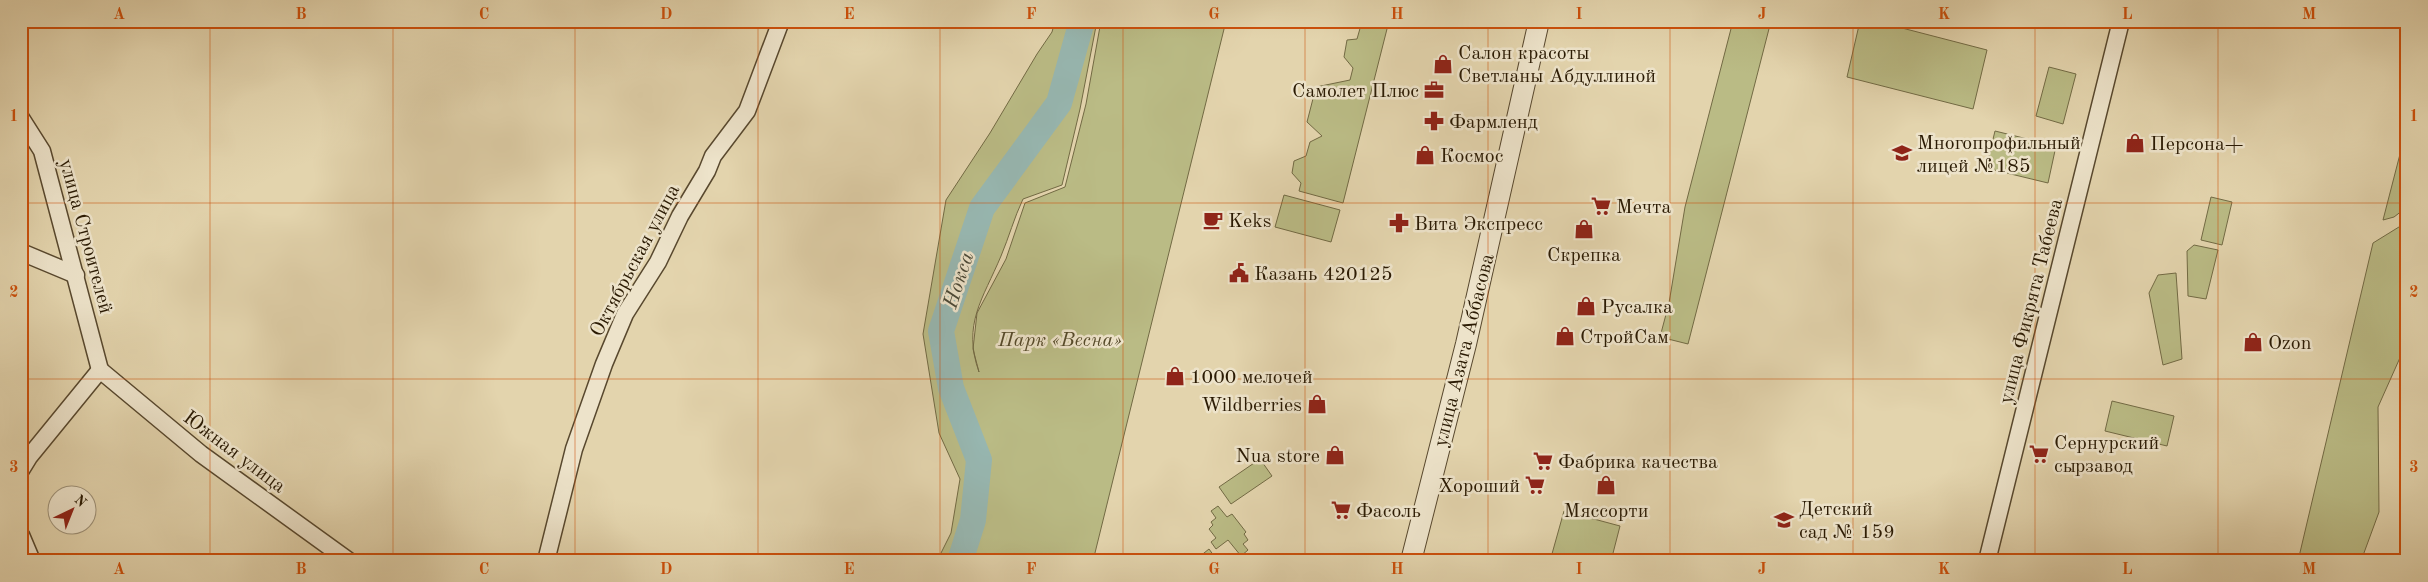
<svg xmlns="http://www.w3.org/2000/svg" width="2428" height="582" font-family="'Old Standard TT',serif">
<rect width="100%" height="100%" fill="#e3d4ad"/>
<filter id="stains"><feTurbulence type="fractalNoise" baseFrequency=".004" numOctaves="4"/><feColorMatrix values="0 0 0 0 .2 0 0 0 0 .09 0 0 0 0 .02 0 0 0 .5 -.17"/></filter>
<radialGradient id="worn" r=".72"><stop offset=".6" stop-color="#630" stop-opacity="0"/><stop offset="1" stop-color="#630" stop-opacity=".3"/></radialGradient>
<g fill="#babb85" stroke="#726a44">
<path d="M 1055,21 L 1097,21 L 1080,109 L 1062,185 L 1023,199 C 1014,218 1009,237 1001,256 C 983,299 962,324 979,372 L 973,349 L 977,313 L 1006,259 L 1025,203 L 1065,187 L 1086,104 L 1101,21 L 1226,21 L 1093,561 L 937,561 L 951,533 L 960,479 L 939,433 L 923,334 L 946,200 L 990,133 L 1037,54 L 1052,32 Z"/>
<path d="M 1356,21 L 1389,21 L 1343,203 L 1299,191 L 1301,183 L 1292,173 L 1294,161 L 1306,156 L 1310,142 L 1322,136 L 1307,122 L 1316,87 L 1350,80 L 1353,68 L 1344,57 L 1347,40 L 1357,39 L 1361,25 Z"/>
<path d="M 1733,21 L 1771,21 L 1688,344 L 1660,337 L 1669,303 L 1685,207 Z"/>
<path d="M 1860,21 L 1875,21 L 1987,50 L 1973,109 L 1847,77 Z"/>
<path d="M 2049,67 L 2076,74 L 2063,124 L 2036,116 Z"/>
<path d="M 2407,127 L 2407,207 L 2394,217 L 2383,220 Z"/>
<path d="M 1995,131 L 2056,146 L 2048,183 L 1986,168 Z"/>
<path d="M 1284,195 L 1340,210 L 1331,242 L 1275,227 Z"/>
<path d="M 2211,197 L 2232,202 L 2222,245 L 2201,240 Z"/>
<path d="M 2407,222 L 2407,342 L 2378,407 L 2379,512 L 2361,561 L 2298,561 L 2373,243 Z"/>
<path d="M 2194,245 L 2218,250 L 2206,299 L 2188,296 L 2187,251 Z"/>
<path d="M 2176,273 L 2182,359 L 2163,365 L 2149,293 L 2158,275 Z"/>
<path d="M 2112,401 L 2174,416 L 2167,446 L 2105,431 Z"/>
<path d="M 1260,459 L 1272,476 L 1231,504 L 1219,487 Z"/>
<path d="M 1218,506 L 1227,517 L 1232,514 L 1246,532 L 1244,534 L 1248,540 L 1243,544 L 1248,550 L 1241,556 L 1228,540 L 1216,549 L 1211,542 L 1216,538 L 1209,529 L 1213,525 L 1211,522 L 1216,518 L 1211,511 Z"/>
<path d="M 1564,511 L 1620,526 L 1611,561 L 1550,561 Z"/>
<path d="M 1209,549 L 1217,560 L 1225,555 L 1229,561 L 1202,561 L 1199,557 Z"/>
</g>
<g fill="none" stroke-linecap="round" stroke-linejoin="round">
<path stroke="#6b786b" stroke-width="4.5" d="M 2290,561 L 2298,558 L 2313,558"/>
<path stroke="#97b7b1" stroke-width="26" d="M 960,561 L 973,520 L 979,460 L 951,388 L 941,331 L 982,208 L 1059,103 L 1082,21"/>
<defs>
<g id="minor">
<path d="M 21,118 L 42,151 L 100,370"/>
<path d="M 21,252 L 76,275"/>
<path d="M 100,370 L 201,454 L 349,561"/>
<path d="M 21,470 L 29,457 L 100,370"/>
<path d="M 21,535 L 32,561"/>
<path d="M 546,561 L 574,449 L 604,364 L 625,314 L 658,262 L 680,216 L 707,171 L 713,156 L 747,111 L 781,21"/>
<path d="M 1987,561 L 2121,21"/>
</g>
<path id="tertiary" d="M 1411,561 L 1466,344 L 1539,21"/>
</defs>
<use href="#minor" stroke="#58482e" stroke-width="19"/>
<use href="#tertiary" stroke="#58482e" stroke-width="22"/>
<use href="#minor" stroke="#ede3ca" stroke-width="16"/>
<use href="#tertiary" stroke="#ede3ca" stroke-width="20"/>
</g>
<path fill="none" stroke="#cc500b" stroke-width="1" stroke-opacity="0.55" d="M 210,21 L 210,561M 393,21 L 393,561M 575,21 L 575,561M 758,21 L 758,561M 940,21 L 940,561M 1123,21 L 1123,561M 1305,21 L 1305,561M 1488,21 L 1488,561M 1670,21 L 1670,561M 1853,21 L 1853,561M 2035,21 L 2035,561M 2218,21 L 2218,561M 21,203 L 2407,203M 21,379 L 2407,379"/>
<defs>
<symbol id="shop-bare" viewBox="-9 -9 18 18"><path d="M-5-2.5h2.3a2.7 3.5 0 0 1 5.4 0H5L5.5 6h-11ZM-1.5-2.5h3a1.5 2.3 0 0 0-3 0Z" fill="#8f2418" stroke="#ede3ca" stroke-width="2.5" paint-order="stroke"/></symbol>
<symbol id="office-bare" viewBox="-9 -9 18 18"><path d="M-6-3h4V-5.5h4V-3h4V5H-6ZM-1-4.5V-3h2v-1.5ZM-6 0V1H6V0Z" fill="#8f2418" stroke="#ede3ca" stroke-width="2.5" paint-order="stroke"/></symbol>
<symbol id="pharmacy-bare" viewBox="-9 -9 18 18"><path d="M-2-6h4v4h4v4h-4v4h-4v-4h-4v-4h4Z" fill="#8f2418" stroke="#ede3ca" stroke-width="2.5" paint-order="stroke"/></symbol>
<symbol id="school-bare" viewBox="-9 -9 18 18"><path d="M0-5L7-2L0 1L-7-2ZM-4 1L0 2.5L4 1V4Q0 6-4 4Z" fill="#8f2418" stroke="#ede3ca" stroke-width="2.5" paint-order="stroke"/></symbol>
<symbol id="supermarket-bare" viewBox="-9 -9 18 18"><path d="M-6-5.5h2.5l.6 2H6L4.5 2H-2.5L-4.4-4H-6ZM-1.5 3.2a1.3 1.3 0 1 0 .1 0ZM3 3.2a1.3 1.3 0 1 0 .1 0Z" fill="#8f2418" stroke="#ede3ca" stroke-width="2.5" paint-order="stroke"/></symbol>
<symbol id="cafe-bare" viewBox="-9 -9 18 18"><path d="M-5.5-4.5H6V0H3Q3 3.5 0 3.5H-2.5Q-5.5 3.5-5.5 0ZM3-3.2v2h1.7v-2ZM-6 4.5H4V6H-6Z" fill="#8f2418" stroke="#ede3ca" stroke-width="2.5" paint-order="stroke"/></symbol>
<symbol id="civic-bare" viewBox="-9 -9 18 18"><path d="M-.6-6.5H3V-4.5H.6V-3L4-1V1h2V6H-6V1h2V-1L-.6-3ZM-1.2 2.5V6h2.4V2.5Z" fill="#8f2418" stroke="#ede3ca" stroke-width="2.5" paint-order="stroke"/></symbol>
</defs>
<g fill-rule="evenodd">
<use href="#shop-bare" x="1429" y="50" width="28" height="28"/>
<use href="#office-bare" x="1420" y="76" width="28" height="28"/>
<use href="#pharmacy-bare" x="1420" y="107" width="28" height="28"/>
<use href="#shop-bare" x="2121" y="129" width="28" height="28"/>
<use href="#school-bare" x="1888" y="139" width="28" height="28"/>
<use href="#shop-bare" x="1411" y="141" width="28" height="28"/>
<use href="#supermarket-bare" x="1587" y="192" width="28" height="28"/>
<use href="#cafe-bare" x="1199" y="206" width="28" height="28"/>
<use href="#pharmacy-bare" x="1385" y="209" width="28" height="28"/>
<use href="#shop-bare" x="1570" y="215" width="28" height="28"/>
<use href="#civic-bare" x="1225" y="259" width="28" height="28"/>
<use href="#shop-bare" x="1572" y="292" width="28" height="28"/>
<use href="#shop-bare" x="1551" y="322" width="28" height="28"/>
<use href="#shop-bare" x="2239" y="328" width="28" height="28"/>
<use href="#shop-bare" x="1161" y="362" width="28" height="28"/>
<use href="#shop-bare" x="1303" y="390" width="28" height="28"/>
<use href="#supermarket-bare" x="2025" y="440" width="28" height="28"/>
<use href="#shop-bare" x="1321" y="441" width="28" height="28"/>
<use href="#supermarket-bare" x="1529" y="447" width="28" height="28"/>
<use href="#supermarket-bare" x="1521" y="471" width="28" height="28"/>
<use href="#shop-bare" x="1592" y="471" width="28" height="28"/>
<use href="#supermarket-bare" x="1327" y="496" width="28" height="28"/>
<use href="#school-bare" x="1770" y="506" width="28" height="28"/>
</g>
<g text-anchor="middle" stroke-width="5" stroke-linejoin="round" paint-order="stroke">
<g font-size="20" fill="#2a1a03" stroke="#ede3ca" text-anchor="start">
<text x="1458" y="59">Салон красоты<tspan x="1458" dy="23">Светланы Абдуллиной</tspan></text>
<text x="1419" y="97" text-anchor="end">Самолет Плюс</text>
<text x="1449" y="128">Фармленд</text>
<text x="1917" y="149">Многопрофильный<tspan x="1917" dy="23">лицей №185</tspan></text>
<text x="2150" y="150">Персона+</text>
<text x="1440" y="162">Космос</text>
<text x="1616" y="213">Мечта</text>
<text x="1228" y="227">Keks</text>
<text x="1414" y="230">Вита Экспресс</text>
<text x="1584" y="261" text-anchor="middle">Скрепка</text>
<text x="1254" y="280">Казань 420125</text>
<text x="1601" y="313">Русалка</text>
<text x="1580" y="343">СтройСам</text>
<text x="2268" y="349">Ozon</text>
<text x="1190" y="383">1000 мелочей</text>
<text x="1302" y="411" text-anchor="end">Wildberries</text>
<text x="2054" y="449">Сернурский<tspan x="2054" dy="23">сырзавод</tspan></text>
<text x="1320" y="462" text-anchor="end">Nua store</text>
<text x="1558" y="468">Фабрика качества</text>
<text x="1520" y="492" text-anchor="end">Хороший</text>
<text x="1799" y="515">Детский<tspan x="1799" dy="23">сад № 159</tspan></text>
<text x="1356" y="517">Фасоль</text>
<text x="1606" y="517" text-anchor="middle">Мяссорти</text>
</g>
<g font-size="20" fill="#2a1a03" stroke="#ede3ca">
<text transform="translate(87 236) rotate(75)" y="7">улица Строителей</text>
<text transform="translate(634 260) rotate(-62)" y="7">Октябрьская улица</text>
<text transform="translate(2030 301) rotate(-76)" y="7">улица Фикрята Табеева</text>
<text transform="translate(1463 350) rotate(-76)" y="7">улица Азата Аббасова</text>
<text transform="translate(235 451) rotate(37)" y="7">Южная улица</text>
</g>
<g font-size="20" font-style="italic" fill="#554a2a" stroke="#ede3ca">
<text x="1060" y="346">Парк «Весна»</text>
</g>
<g font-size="21" font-style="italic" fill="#4b4937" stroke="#ede3ca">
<text transform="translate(958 280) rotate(-72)" y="7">Нокса</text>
</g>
</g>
<rect width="2428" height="582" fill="none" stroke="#e3d4ad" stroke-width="55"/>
<g transform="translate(72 510) rotate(43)"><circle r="24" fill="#ede3ca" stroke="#9f937a"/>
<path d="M0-4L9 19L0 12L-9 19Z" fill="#8f2418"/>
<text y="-8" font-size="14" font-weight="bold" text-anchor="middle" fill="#2a1a03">N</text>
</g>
<rect x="28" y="28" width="2372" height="526" fill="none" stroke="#cc500b" stroke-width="2"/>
<g font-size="16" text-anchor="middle" font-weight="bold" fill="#cc500b">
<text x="119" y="19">A</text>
<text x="301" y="19">B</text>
<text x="484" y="19">C</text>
<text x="666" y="19">D</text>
<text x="849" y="19">E</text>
<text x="1031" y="19">F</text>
<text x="1214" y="19">G</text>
<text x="1397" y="19">H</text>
<text x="1579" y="19">I</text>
<text x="1762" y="19">J</text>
<text x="1944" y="19">K</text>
<text x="2127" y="19">L</text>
<text x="2309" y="19">M</text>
<text x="14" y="121">1</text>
<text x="2414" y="121">1</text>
<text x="14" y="297">2</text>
<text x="2414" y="297">2</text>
<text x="14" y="472">3</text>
<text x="2414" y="472">3</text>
<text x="119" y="574">A</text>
<text x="301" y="574">B</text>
<text x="484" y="574">C</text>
<text x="666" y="574">D</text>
<text x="849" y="574">E</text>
<text x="1031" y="574">F</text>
<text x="1214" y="574">G</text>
<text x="1397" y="574">H</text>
<text x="1579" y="574">I</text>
<text x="1762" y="574">J</text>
<text x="1944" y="574">K</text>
<text x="2127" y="574">L</text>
<text x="2309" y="574">M</text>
</g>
<rect width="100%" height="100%" filter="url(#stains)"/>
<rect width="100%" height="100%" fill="url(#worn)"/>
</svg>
